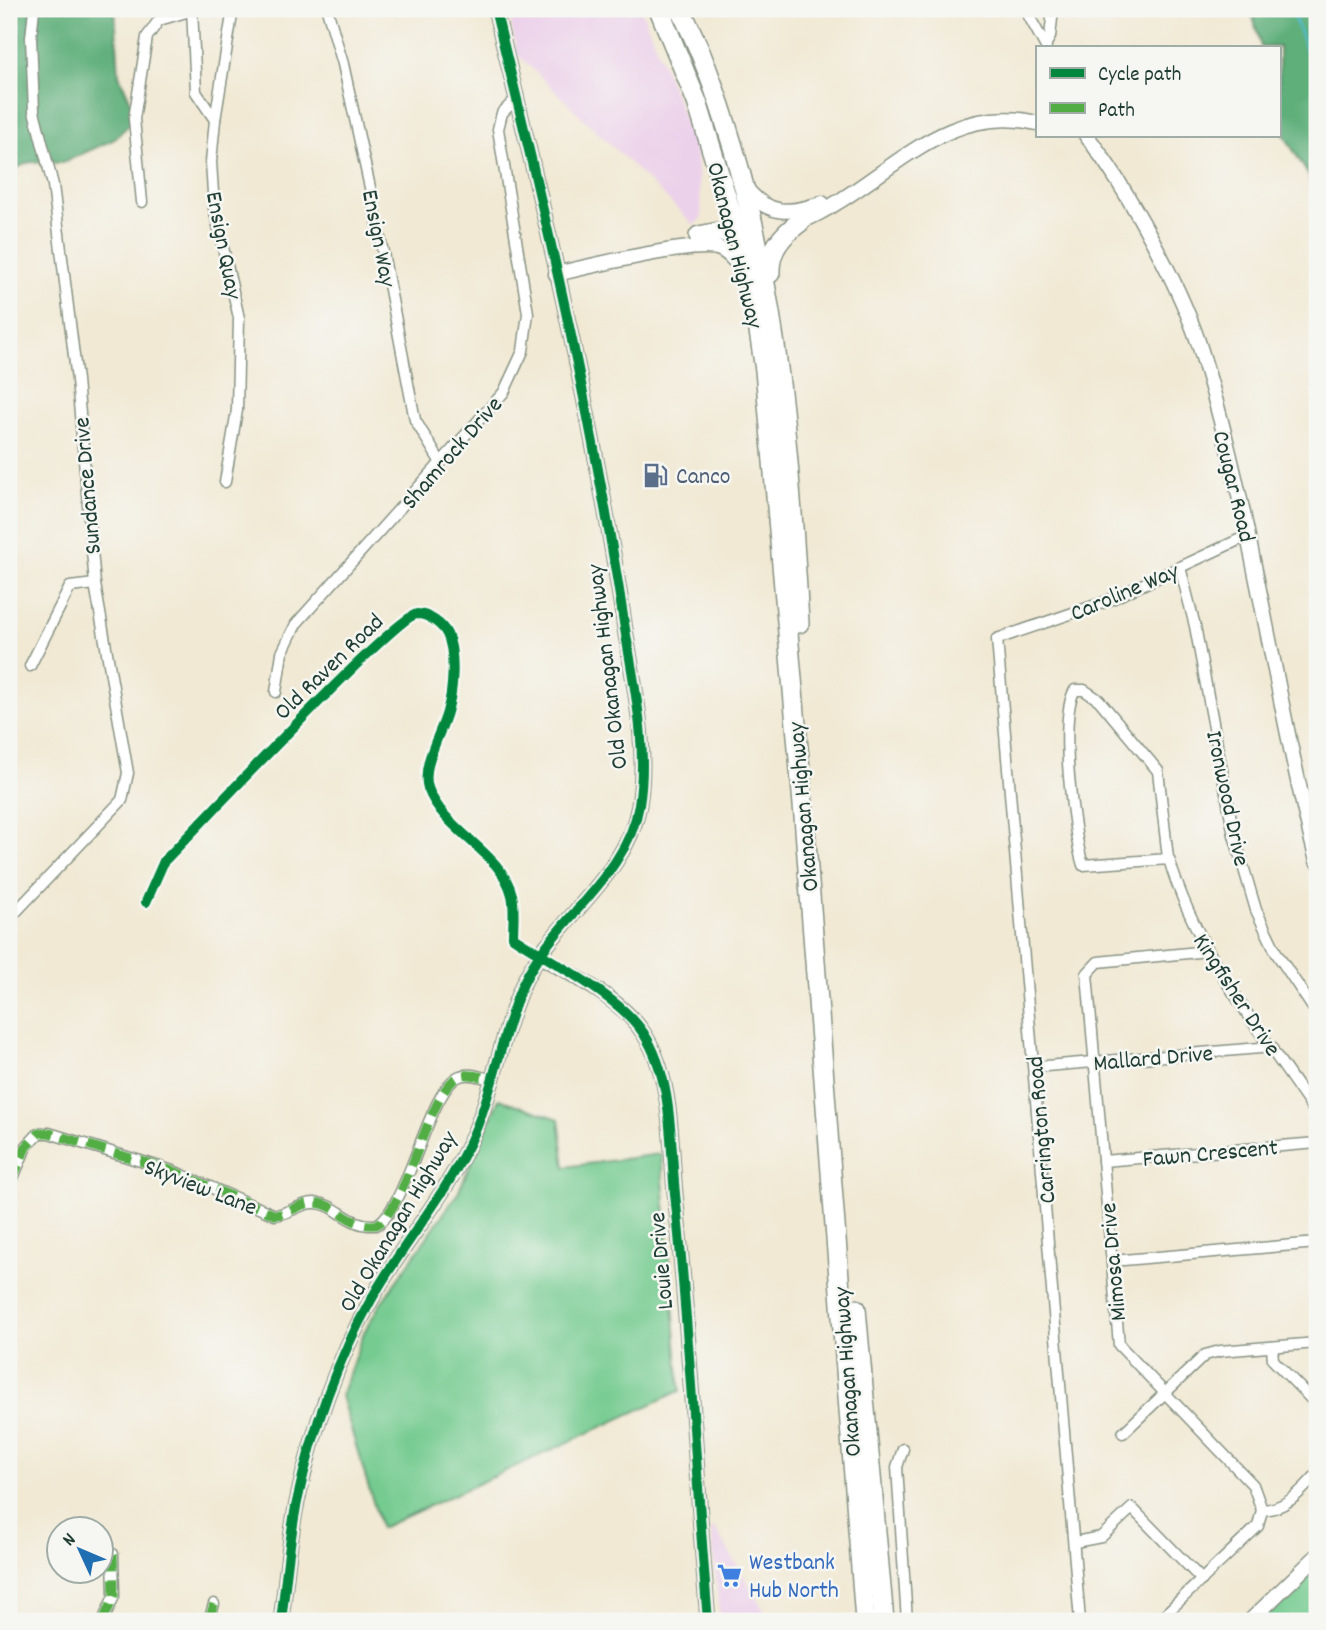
<svg xmlns="http://www.w3.org/2000/svg" width="1326" height="1630" font-family="Dekko,sans-serif">
<rect width="100%" height="100%" fill="#f6f6f2"/>
<filter id="ink" filterUnits="userSpaceOnUse"><feTurbulence type="fractalNoise" baseFrequency=".0143" numOctaves="2"/><feDisplacementMap in="SourceGraphic" scale="14" xChannelSelector="R" yChannelSelector="G"/><feConvolveMatrix kernelMatrix="1 2 1 2 8 2 1 2 1" color-interpolation-filters="sRGB"/></filter>
<filter id="wash" filterUnits="userSpaceOnUse"><feTurbulence type="fractalNoise" baseFrequency=".00686" numOctaves="4" result="noise"/><feDisplacementMap in="SourceGraphic" scale="28" xChannelSelector="R" yChannelSelector="G"/><feGaussianBlur stdDeviation="1.57" result="paint"/><feColorMatrix in="noise" values="0 0 0 0 0 0 0 0 0 0 0 0 0 0 0 0 0 1.4 0 .05"/><feComposite in="paint" operator="in"/></filter>
<g filter="url(#wash)">
<rect width="100%" height="100%" fill="#f1e9d4"/>
<g fill="#ecd1ea">
<path d="M 508,9 L 641,9 L 696,148 L 702,217 L 694,225 L 517,54 Z"/>
<path d="M 715,1528 L 770,1621 L 720,1621 L 711,1529 Z"/>
</g>
<g fill="#74cb90" stroke="#4a8462" stroke-width="2">
<path d="M 499,1099 L 559,1119 L 565,1167 L 661,1154 L 680,1391 L 381,1528 L 341,1396 L 364,1332 L 381,1303 L 458,1193 Z"/>
<path d="M 1317,1554 L 1317,1621 L 1255,1621 Z"/>
</g>
<g fill="#5faf7a" stroke="#3f7657" stroke-width="2">
<path d="M 9,9 L 115,9 L 119,75 L 135,111 L 134,120 L 113,140 L 62,163 L 29,162 L 9,172 Z"/>
<path d="M 1251,9 L 1317,9 L 1317,212 L 1309,176 L 1283,133 L 1279,117 L 1279,47 L 1261,47 Z"/>
</g>
<g fill="none" stroke-linecap="round" stroke-linejoin="round">
<path stroke="#52bccf" stroke-width="2.5" d="M 1291,9 L 1317,78"/>
</g>
</g>
<g filter="url(#ink)">
<g fill="none" stroke-linecap="round" stroke-linejoin="round">
<defs>
<g id="minor">
<path d="M 192,9 L 196,92 L 215,120"/>
<path d="M 327,9 L 343,64 L 374,206 L 415,420 L 441,463"/>
<path d="M 1025,9 L 1046,47"/>
<path d="M 1045,45 L 1050,37 L 1053,9"/>
<path d="M 142,202 L 134,119 L 147,37 L 159,20 L 193,10"/>
<path d="M 225,482 L 237,410 L 239,318 L 214,208 L 211,162 L 215,120 L 233,9"/>
<path d="M 1180,567 L 1195,626 L 1234,835 L 1256,910 L 1277,954 L 1317,1014"/>
<path d="M 30,666 L 70,587 L 95,584"/>
<path d="M 276,692 L 282,653 L 296,624 L 504,392 L 523,351 L 528,313 L 498,129 L 502,113 L 517,98"/>
<path d="M 1168,858 L 1158,771 L 1099,700 L 1084,690 L 1075,690 C 1058,715 1073,834 1083,865 L 1169,859 C 1196,953 1263,1034 1317,1115"/>
<path d="M 146,902 L 164,861 C 194,831 396,615 417,614 C 428,614 442,624 447,634 C 456,653 453,692 447,712 C 441,734 421,765 428,788 C 443,831 501,851 512,895 C 515,908 513,924 513,937 L 539,955"/>
<path d="M 9,919 L 122,800 L 128,773 L 95,584 L 77,380 L 53,185 L 34,111 L 31,38 L 34,9"/>
<path d="M 1034,1067 L 1272,1047"/>
<path d="M 1103,1161 L 1317,1143"/>
<path d="M 9,1179 L 13,1178 L 26,1147 L 39,1133 L 49,1133 L 173,1171 L 275,1215 C 289,1214 301,1203 313,1203 C 337,1202 346,1227 376,1225 C 408,1210 428,1088 460,1076 C 469,1072 482,1078 492,1079"/>
<path d="M 1112,1261 L 1317,1243"/>
<path d="M 1272,1347 L 1273,1360 L 1317,1405"/>
<path d="M 1123,1433 L 1205,1355 L 1220,1351 L 1317,1343"/>
<path d="M 903,1449 L 897,1467 L 907,1621"/>
<path d="M 1262,1510 C 1287,1509 1301,1491 1317,1474"/>
<path d="M 1075,1542 L 1101,1537 L 1132,1508 L 1202,1580"/>
<path d="M 103,1621 L 114,1596 L 113,1554"/>
<path d="M 209,1621 L 214,1604"/>
<path d="M 1080,1621 L 997,639 L 1105,602 L 1247,536"/>
<path d="M 1158,1621 L 1258,1526 L 1262,1510 L 1253,1485 L 1119,1345 L 1087,974 L 1098,962 L 1208,951"/>
</g>
<g id="tertiary">
<path d="M 1086,135 C 1127,188 1183,290 1202,354 C 1253,520 1274,694 1317,861"/>
<path d="M 745,187 C 767,216 790,215 822,203"/>
<path d="M 800,222 C 882,188 939,100 1037,123"/>
<path d="M 556,274 C 586,267 697,240 720,249 C 731,254 739,266 746,276"/>
<path d="M 539,955 C 574,977 621,998 644,1034 C 673,1078 670,1142 675,1193 C 690,1336 696,1479 708,1621"/>
<path d="M 281,1621 C 286,1582 289,1540 297,1502 C 312,1432 336,1362 371,1300 C 403,1242 449,1193 475,1131 C 495,1084 502,1031 523,984 C 553,919 627,878 639,805 C 649,743 632,677 623,616 C 592,412 544,209 495,9"/>
<path d="M 1250,1621 L 1317,1556"/>
</g>
<g id="trunk">
<path d="M 659,9 L 697,102 L 738,235 L 752,286 L 765,370 L 804,816 L 865,1621"/>
<path d="M 680,9 C 703,52 719,100 733,147 C 779,303 790,461 799,623"/>
<path d="M 699,236 L 724,231 L 745,240"/>
<path d="M 770,273 C 769,250 782,235 800,222"/>
<path d="M 856,1309 L 884,1621"/>
</g>
</defs>
<use href="#minor" stroke="#889384" stroke-width="13"/>
<use href="#tertiary" stroke="#889384" stroke-width="17"/>
<use href="#trunk" stroke="#889384" stroke-width="22"/>
<use href="#minor" stroke="#fff" stroke-width="10"/>
<use href="#tertiary" stroke="#fff" stroke-width="14"/>
<use href="#trunk" stroke="#fff" stroke-width="19"/>
<g stroke="#52ad45" stroke-width="9" stroke-dasharray="18 9" stroke-linecap="butt">
<path d="M 9,1179 L 13,1178 L 26,1147 L 39,1133 L 49,1133 L 173,1171 L 275,1215 C 289,1214 301,1203 313,1203 C 337,1202 346,1227 376,1225 C 408,1210 428,1088 460,1076 C 469,1072 482,1078 492,1079"/>
<path d="M 103,1621 L 114,1596 L 113,1554"/>
<path d="M 209,1621 L 214,1604"/>
</g>
<defs>
<g id="cycleway">
<path d="M 146,902 L 164,861 C 194,831 396,615 417,614 C 428,614 442,624 447,634 C 456,653 453,692 447,712 C 441,734 421,765 428,788 C 443,831 501,851 512,895 C 515,908 513,924 513,937 C 551,962 621,997 644,1034 C 673,1079 670,1142 675,1194 C 690,1336 696,1479 708,1621"/>
<path d="M 281,1621 C 286,1582 289,1540 297,1502 C 312,1432 336,1362 371,1300 C 403,1242 449,1193 475,1131 C 495,1084 502,1031 523,984 C 553,919 627,878 639,805 C 649,743 632,677 623,616 C 592,412 544,209 495,9"/>
</g>
</defs>
<use href="#cycleway" stroke="#f6f6f2" stroke-width="15"/>
<use href="#cycleway" stroke="#00873e" stroke-width="10"/>
</g>
</g>
<defs>
<symbol id="fuel-bare" viewBox="-9 -9 18 18"><path d="M-5.5-6h7V0h2V4h1.3V-2.5L3-4.5l.8-.8L6-3V5H2.5V1h-1V6h-7ZM-4.2-4.7v3.2H.2V-4.7Z" fill="#5c6f8a" stroke="#f6f6f2" stroke-width="2.5" paint-order="stroke"/></symbol>
<symbol id="supermarket-bare" viewBox="-9 -9 18 18"><path d="M-6-5.5h2.5l.6 2H6L4.5 2H-2.5L-4.4-4H-6ZM-1.5 3.2a1.3 1.3 0 1 0 .1 0ZM3 3.2a1.3 1.3 0 1 0 .1 0Z" fill="#3f7fe0" stroke="#f6f6f2" stroke-width="2.5" paint-order="stroke"/></symbol>
</defs>
<g fill-rule="evenodd">
<use href="#fuel-bare" x="638" y="458" width="35" height="35"/>
<use href="#supermarket-bare" x="712" y="1558" width="35" height="35"/>
</g>
<g text-anchor="middle" stroke-width="5" stroke-linejoin="round" paint-order="stroke">
<g font-size="24" fill="#1f3d34" stroke="#f6f6f2">
<text transform="translate(380 238) rotate(79)" y="8">Ensign Way</text>
<text transform="translate(225 245) rotate(79)" y="8">Ensign Quay</text>
<text transform="translate(736 245) rotate(76)" y="8">Okanagan Highway</text>
<text transform="translate(451 452) rotate(-49)" y="8">Shamrock Drive</text>
<text transform="translate(86 486) rotate(-95)" y="8">Sundance Drive</text>
<text transform="translate(1235 486) rotate(76)" y="8">Cougar Road</text>
<text transform="translate(1124 591) rotate(-23)" y="8">Caroline Way</text>
<text transform="translate(328 666) rotate(-44)" y="8">Old Raven Road</text>
<text transform="translate(606 667) rotate(-97)" y="8">Old Okanagan Highway</text>
<text transform="translate(1229 798) rotate(78)" y="8">Ironwood Drive</text>
<text transform="translate(802 807) rotate(-95)" y="8">Okanagan Highway</text>
<text transform="translate(1238 994) rotate(57)" y="8">Kingfisher Drive</text>
<text transform="translate(1153 1057) rotate(-5)" y="8">Mallard Drive</text>
<text transform="translate(1040 1130) rotate(-95)" y="8">Carrington Road</text>
<text transform="translate(1210 1152) rotate(-5)" y="8">Fawn Crescent</text>
<text transform="translate(201 1186) rotate(21)" y="8">Skyview Lane</text>
<text transform="translate(397 1221) rotate(-59)" y="8">Old Okanagan Highway</text>
<text transform="translate(660 1261) rotate(-95)" y="8">Louie Drive</text>
<text transform="translate(1112 1262) rotate(-95)" y="8">Mimosa Drive</text>
<text transform="translate(846 1372) rotate(-94)" y="8">Okanagan Highway</text>
</g>
<g font-size="24" fill="#4e5e75" stroke="#f6f6f2" text-anchor="start">
<text x="676" y="483">Canco</text>
</g>
<g font-size="24" fill="#366cbe" stroke="#f6f6f2" text-anchor="start">
<text x="749" y="1569">Westbank<tspan x="749" dy="28">Hub North</tspan></text>
</g>
</g>
<rect width="1326" height="1630" fill="none" stroke="#f6f6f2" stroke-width="35"/>
<rect x="1036" y="46" width="245" height="91" fill="#f6f6f2" stroke="#a0aca6" stroke-width="2"/>
<rect x="1050" y="68" width="35" height="10" fill="#00873e" stroke="#a0aca6" stroke-width="2"/>
<text x="1098" y="80" font-size="21" fill="#1f3d34">Cycle path</text>
<rect x="1050" y="103" width="35" height="10" fill="#52ad45" stroke="#a0aca6" stroke-width="2"/>
<text x="1098" y="116" font-size="21" fill="#1f3d34">Path</text>
<g transform="translate(80 1550) rotate(314)"><circle r="33" fill="#f6f6f2" stroke="#a0aca6" stroke-width="2"/>
<path d="M0-5L12 26L0 18L-12 26Z" fill="#1f6fb2"/>
<text y="-10" font-size="19" font-weight="bold" text-anchor="middle" fill="#1f3d34">N</text>
</g>
</svg>
